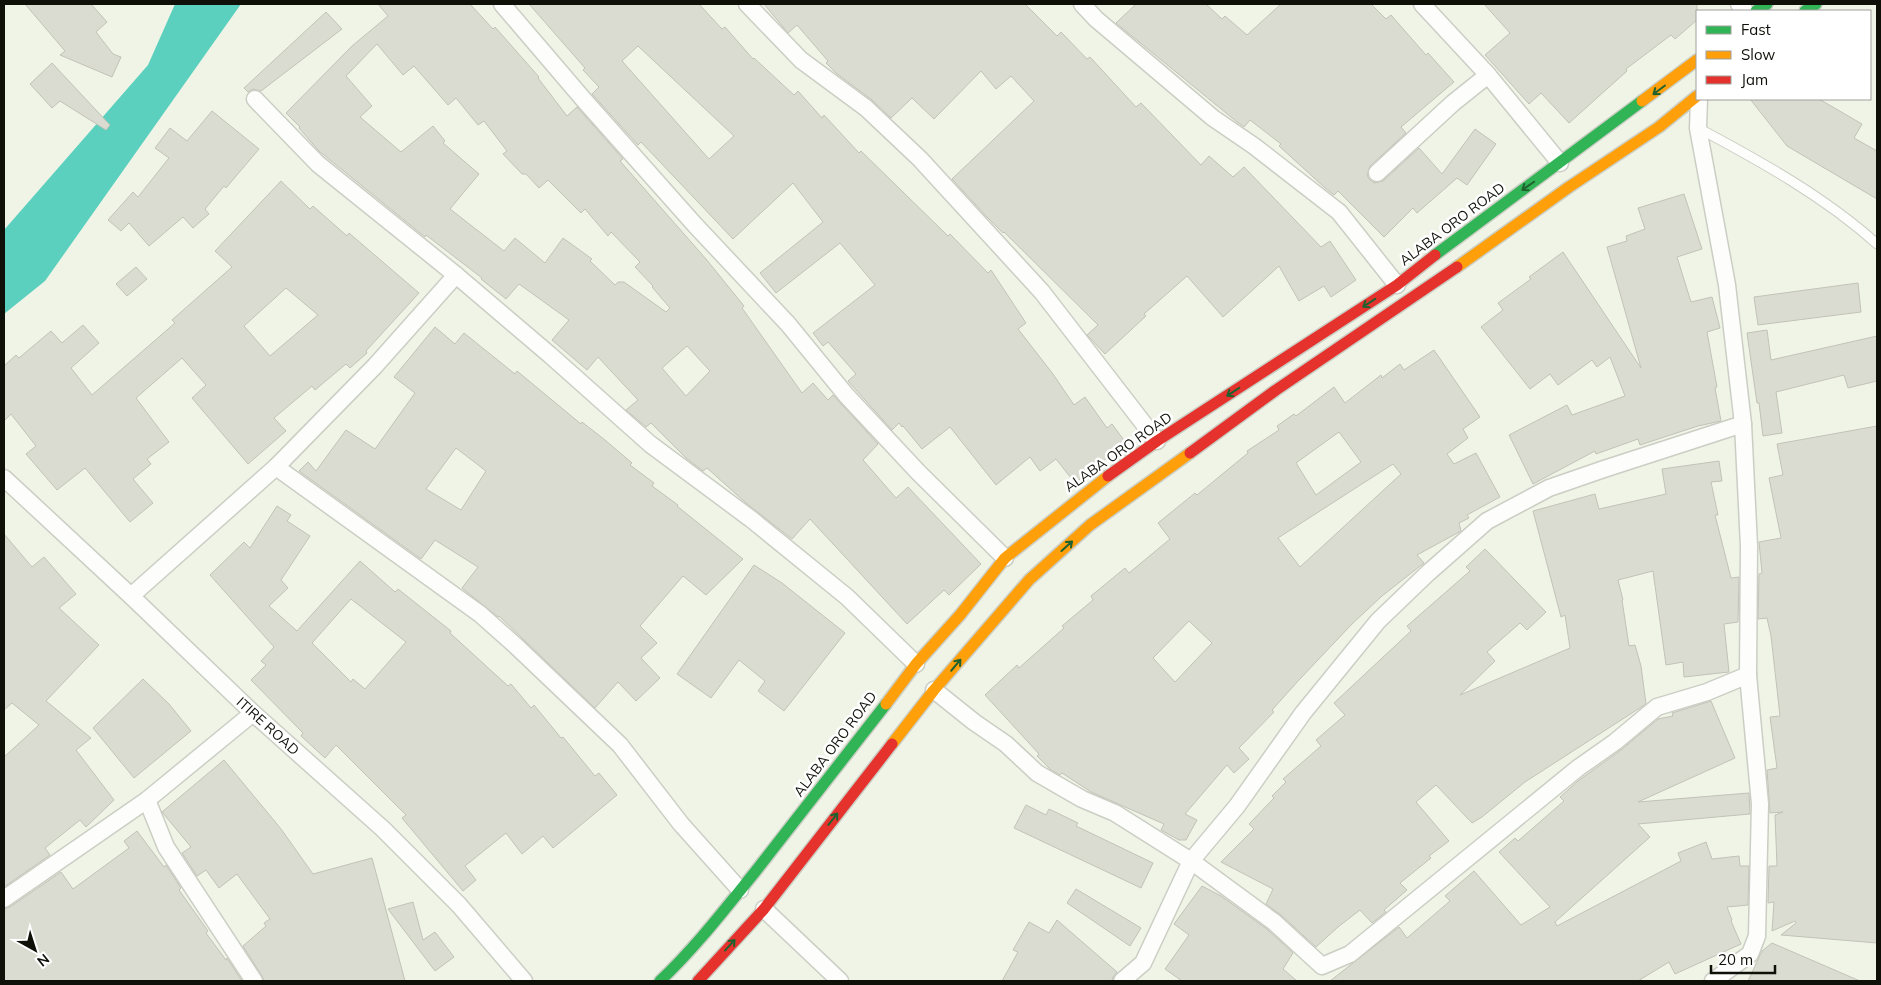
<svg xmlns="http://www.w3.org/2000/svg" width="1881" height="985" font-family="Mulish,sans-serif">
<rect width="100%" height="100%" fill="#f0f4e7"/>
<path fill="#5cd0be" d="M 175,4 L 241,4 L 45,281 L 4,314 L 4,230 L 148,65 Z"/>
<g fill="#dbdcd1" stroke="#c2c2b8" fill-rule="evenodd">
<path d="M 25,4 L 91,4 L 107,22 L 96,32 L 113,54 L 121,57 L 112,77 L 60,55 L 65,51 Z"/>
<path d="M 378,4 L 470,4 L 493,29 L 495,27 L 539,77 L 538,78 L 567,116 L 577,107 L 623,159 L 620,161 L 706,259 L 744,306 L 742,308 L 802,393 L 813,383 L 828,400 L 833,395 L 878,444 L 863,460 L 896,498 L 908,487 L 981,564 L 949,595 L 944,590 L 907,624 L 810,519 L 792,539 L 746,503 L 707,468 L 703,471 L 686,458 L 651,423 L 646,427 L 626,410 L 638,400 L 598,357 L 587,370 L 552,340 L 569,320 L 519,284 L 506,299 L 481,279 L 482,278 L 426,235 L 425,237 L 319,151 L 299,128 L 300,127 L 286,113 L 352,46 L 388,16 ZM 377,44 L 403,75 L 414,66 L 448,105 L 456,98 L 478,125 L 484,121 L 507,151 L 503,154 L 522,174 L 526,174 L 539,188 L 548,180 L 581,213 L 585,209 L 608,236 L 611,232 L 640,262 L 635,267 L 653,286 L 652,287 L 670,308 L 666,312 L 624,282 L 618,282 L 615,285 L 590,261 L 592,259 L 563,238 L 545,263 L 515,238 L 504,251 L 450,209 L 479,174 L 443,143 L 445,141 L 433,126 L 401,152 L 360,117 L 372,106 L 346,76 ZM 687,346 L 710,371 L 686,396 L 662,368 Z"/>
<path d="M 529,4 L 699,4 L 722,29 L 725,27 L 753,59 L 754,58 L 794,95 L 798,91 L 822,118 L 824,115 L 859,153 L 861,151 L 948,236 L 950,234 L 988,273 L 991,270 L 1026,323 L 1018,329 L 1053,374 L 1074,405 L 1085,397 L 1107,428 L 1112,424 L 1126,443 L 1075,483 L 1056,459 L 1040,471 L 1030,457 L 996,485 L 950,427 L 922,449 L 903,426 L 902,427 L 899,423 L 892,430 L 848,381 L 856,374 L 828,342 L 823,346 L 813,333 L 875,285 L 840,243 L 776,293 L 760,273 L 823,222 L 793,183 L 733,239 L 641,142 L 638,145 L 592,94 L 599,87 L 583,70 L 585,68 ZM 638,46 L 734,136 L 709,159 L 622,61 Z"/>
<path d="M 764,4 L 1025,4 L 1057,36 L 1061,32 L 1087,59 L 1090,57 L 1136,107 L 1141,103 L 1201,165 L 1209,156 L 1233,177 L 1244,167 L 1321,247 L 1330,241 L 1356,280 L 1331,297 L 1324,286 L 1299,301 L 1279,266 L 1223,317 L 1187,276 L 1144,314 L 1146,316 L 1105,354 L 1087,335 L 1098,325 L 1004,232 L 1003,233 L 987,217 L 952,179 L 1034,101 L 1011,76 L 996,89 L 981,71 L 934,119 L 912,98 L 891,118 L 872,100 L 836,73 L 826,63 L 828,61 L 797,25 L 788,33 Z"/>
<path d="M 1136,4 L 1206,4 L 1222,19 L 1225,16 L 1247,35 L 1281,4 L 1371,4 L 1386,19 L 1391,15 L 1426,55 L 1428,53 L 1454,82 L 1401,127 L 1406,133 L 1370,166 L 1367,175 L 1369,179 L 1374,183 L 1383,181 L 1419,148 L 1442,174 L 1475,129 L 1496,144 L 1467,185 L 1457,178 L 1417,213 L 1413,208 L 1384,237 L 1338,191 L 1334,195 L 1324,187 L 1279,146 L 1281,144 L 1250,120 L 1244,127 L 1237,122 L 1116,23 Z"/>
<path d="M 1484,4 L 1697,4 L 1697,20 L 1675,39 L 1671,35 L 1626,69 L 1627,71 L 1569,123 L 1541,93 L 1529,104 L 1485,55 L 1510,33 Z"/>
<path d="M 326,12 L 342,29 L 261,91 L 253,89 L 248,92 L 244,88 Z"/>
<path d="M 52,63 L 110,125 L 106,130 L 60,101 L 52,108 L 30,84 Z"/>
<path d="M 1750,99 L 1819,99 L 1862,124 L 1854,138 L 1877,151 L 1877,199 L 1787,146 Z"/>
<path d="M 212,111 L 259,149 L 226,188 L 224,186 L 205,209 L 209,214 L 193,228 L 183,217 L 149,246 L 129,223 L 121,231 L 108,220 L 133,192 L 138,197 L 169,158 L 155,148 L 170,128 L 187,141 Z"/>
<path d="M 281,181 L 310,209 L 313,206 L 347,236 L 349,233 L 419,293 L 366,351 L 367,353 L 350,368 L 346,364 L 315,390 L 312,386 L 274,418 L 286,431 L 248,464 L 192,398 L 206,385 L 182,358 L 136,398 L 169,442 L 147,459 L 151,464 L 133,479 L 153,503 L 130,522 L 85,468 L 57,490 L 26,454 L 36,446 L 11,414 L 4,421 L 4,366 L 16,355 L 19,358 L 51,331 L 62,343 L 83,325 L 99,343 L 71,368 L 92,395 L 175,323 L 172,320 L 232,267 L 215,251 ZM 286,288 L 318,315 L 270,356 L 244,326 Z"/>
<path d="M 1684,194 L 1702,249 L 1677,257 L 1691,302 L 1712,297 L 1720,328 L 1707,332 L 1717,387 L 1715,388 L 1721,421 L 1698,426 L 1640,445 L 1638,439 L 1596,454 L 1595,451 L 1533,484 L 1509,435 L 1567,405 L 1572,415 L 1625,396 L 1610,357 L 1597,367 L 1592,360 L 1558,385 L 1550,374 L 1530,389 L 1481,327 L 1503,310 L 1498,303 L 1531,279 L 1529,277 L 1563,252 L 1641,368 L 1607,247 L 1627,241 L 1626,236 L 1645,229 L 1638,208 Z"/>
<path d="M 136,267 L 147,279 L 127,296 L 116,284 Z"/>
<path d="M 1858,283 L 1861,312 L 1758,325 L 1754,297 Z"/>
<path d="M 435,327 L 455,344 L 464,333 L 515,374 L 517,371 L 581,424 L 582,422 L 605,440 L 632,463 L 630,465 L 654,483 L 652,486 L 678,505 L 677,506 L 743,559 L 706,595 L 683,576 L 640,626 L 657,643 L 641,658 L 660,678 L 636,701 L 618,682 L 595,708 L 499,616 L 498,617 L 462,588 L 478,567 L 435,540 L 421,559 L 299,471 L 308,462 L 316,471 L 346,430 L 375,449 L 415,393 L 394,377 ZM 456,448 L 486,471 L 461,510 L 426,489 Z"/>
<path d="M 1767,330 L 1771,360 L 1877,336 L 1877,381 L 1848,388 L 1844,375 L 1776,392 L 1782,433 L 1763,436 L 1759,403 L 1757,403 L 1747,333 Z"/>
<path d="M 1434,350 L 1480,417 L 1463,429 L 1468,438 L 1447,454 L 1454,464 L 1476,453 L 1500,497 L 1467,515 L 1469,518 L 1459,523 L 1461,531 L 1417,555 L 1424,563 L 1382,596 L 1352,624 L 1299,680 L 1272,710 L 1274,712 L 1239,748 L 1249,759 L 1234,773 L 1227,765 L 1185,814 L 1197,820 L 1186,840 L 1179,840 L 1161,830 L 1164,824 L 1091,792 L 1062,773 L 1060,775 L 1051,770 L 1037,756 L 1039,754 L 985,695 L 1017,665 L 1019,668 L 1064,628 L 1062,626 L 1093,600 L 1091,596 L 1125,568 L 1129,573 L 1170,539 L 1158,523 L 1195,493 L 1197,495 L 1248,453 L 1247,451 L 1279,430 L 1277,426 L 1294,414 L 1296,416 L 1334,387 L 1345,403 L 1381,375 L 1382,378 L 1400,364 L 1404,370 ZM 1339,432 L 1361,462 L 1316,495 L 1296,463 ZM 1393,464 L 1401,474 L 1300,567 L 1278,538 ZM 1189,621 L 1212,643 L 1175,682 L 1153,658 Z"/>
<path d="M 1877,426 L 1877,943 L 1781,935 L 1796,923 L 1795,921 L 1772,931 L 1774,902 L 1768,903 L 1769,866 L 1777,866 L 1775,815 L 1783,812 L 1770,813 L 1767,770 L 1777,768 L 1770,717 L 1780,716 L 1771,636 L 1767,618 L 1758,619 L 1759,574 L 1762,573 L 1759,542 L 1781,538 L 1769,478 L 1783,475 L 1777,444 Z"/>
<path d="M 1719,461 L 1722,481 L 1711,482 L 1718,515 L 1715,515 L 1731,578 L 1739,577 L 1738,622 L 1724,624 L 1729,672 L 1684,677 L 1683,662 L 1666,665 L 1653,571 L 1618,580 L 1623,600 L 1622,600 L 1629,646 L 1635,645 L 1641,666 L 1646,704 L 1525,782 L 1482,817 L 1472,823 L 1436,785 L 1416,802 L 1449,841 L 1429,856 L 1431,858 L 1400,883 L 1407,890 L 1384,910 L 1386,912 L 1372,923 L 1360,910 L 1338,927 L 1316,947 L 1281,915 L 1266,904 L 1273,889 L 1221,862 L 1254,829 L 1249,824 L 1274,798 L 1272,796 L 1286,782 L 1283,779 L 1321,746 L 1316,740 L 1345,715 L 1334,703 L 1411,631 L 1407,626 L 1470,571 L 1466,567 L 1485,549 L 1546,612 L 1527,630 L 1520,623 L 1487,652 L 1495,661 L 1460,695 L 1570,648 L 1565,615 L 1561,617 L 1533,511 L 1595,494 L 1599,509 L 1666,494 L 1662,469 Z"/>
<path d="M 277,506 L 291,515 L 287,521 L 310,536 L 281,580 L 288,588 L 269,606 L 297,631 L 360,561 L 395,592 L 398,589 L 451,631 L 450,633 L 508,686 L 511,684 L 531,708 L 534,705 L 561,738 L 563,737 L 595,776 L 599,773 L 617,795 L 553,848 L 543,836 L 522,854 L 506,833 L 465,866 L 476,880 L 463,891 L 402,818 L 406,815 L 336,745 L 325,758 L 301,736 L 303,733 L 251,680 L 266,665 L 261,661 L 274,647 L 210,575 L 244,542 L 250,548 ZM 351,599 L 406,642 L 365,689 L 353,679 L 351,682 L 312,643 Z"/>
<path d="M 4,534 L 32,567 L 44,557 L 76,594 L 59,608 L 99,645 L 46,701 L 91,738 L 76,750 L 114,800 L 86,827 L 80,820 L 45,848 L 50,855 L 4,887 L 4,757 L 39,725 L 12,703 L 4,710 Z"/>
<path d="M 754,565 L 782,583 L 845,633 L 784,711 L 758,691 L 765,681 L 739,660 L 711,698 L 677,674 Z"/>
<path d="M 143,679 L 169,704 L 191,731 L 134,778 L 93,728 Z"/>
<path d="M 1711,701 L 1735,758 L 1638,802 L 1749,793 L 1750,814 L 1638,824 L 1650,837 L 1555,922 L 1557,926 L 1681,861 L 1678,853 L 1706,842 L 1712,859 L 1739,856 L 1740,866 L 1749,866 L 1748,905 L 1727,907 L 1732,920 L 1731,921 L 1741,944 L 1675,974 L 1669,962 L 1638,981 L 1330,981 L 1399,927 L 1407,938 L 1450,901 L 1445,896 L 1474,871 L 1521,925 L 1550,907 L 1499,852 L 1515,838 L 1518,841 L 1564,801 L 1560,797 L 1578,781 L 1621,750 L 1658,719 L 1673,716 L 1672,713 Z"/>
<path d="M 224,760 L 281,829 L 313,874 L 372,858 L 405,981 L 264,981 L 262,976 L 243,946 L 266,926 L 264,923 L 270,919 L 237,874 L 219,888 L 206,870 L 197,876 L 182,853 L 191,847 L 162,812 Z"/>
<path d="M 1026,805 L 1046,815 L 1049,809 L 1078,823 L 1076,826 L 1153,863 L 1141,888 L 1014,828 Z"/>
<path d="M 137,831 L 164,867 L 166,865 L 181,888 L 179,890 L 208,931 L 206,933 L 226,960 L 227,958 L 242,981 L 4,981 L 4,909 L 10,907 L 61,872 L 73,889 L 129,848 L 124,841 Z"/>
<path d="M 1202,886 L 1221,896 L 1268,930 L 1293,953 L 1283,969 L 1297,981 L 1182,981 L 1165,969 L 1189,935 L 1174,924 Z"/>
<path d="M 1076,889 L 1141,928 L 1130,946 L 1067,903 Z"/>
<path d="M 413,902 L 423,940 L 435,932 L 454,957 L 435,971 L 388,909 Z"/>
<path d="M 1057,920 L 1117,972 L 1113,977 L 1112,981 L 1002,981 L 1018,952 L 1013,950 L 1029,922 L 1049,933 Z"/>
<path d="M 1772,943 L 1860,981 L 1748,981 L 1762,951 Z"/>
</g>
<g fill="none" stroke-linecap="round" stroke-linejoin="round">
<defs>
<path id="lane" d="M 1698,128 C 1760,161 1825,197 1877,244"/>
<g id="street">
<path d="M 502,4 L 584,100 L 695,225 L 788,324 L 846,395 L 918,472 L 1005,558"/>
<path d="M 747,4 L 801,60 L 866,108 L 920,159 L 1042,292 L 1157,441"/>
<path d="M 1082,4 L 1096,19 L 1213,118 L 1254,146 L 1339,212 L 1397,285"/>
<path d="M 1422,4 L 1488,75 L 1560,163"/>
<path d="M 1739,4 L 1745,11"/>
<path d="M 255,99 L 318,164 L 456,275 L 550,355 L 650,444 L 751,519 L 847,597 L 916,664"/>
<path d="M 1699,99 L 1698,128 L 1727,285 L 1743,424 L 1749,546 L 1748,675 L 1760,804 L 1757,936 L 1750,954 L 1713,981"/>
<path d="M 1377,173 L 1453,103 L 1488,75"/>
<path d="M 276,467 L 480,614 L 516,646 L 620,745 L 681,824 L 740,890"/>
<path d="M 4,478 L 131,596 L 253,713 L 383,829 L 459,905 L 524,981"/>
<path d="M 131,596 L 276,467 L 375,366 L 456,275"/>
<path d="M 934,690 L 974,722 L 1006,744 L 1037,773 L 1082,799 L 1115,813 L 1191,861 L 1274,922 L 1322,966 L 1350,954 L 1578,768 L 1615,742 L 1657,707 L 1707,692 L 1748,675"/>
<path d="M 147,800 L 166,847 L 254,981"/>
<path d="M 4,899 L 147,800 L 253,713"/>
<path d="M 764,909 L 840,981"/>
<path d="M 1122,981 L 1143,963 L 1191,861 L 1237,806 L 1303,713 L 1378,621 L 1428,573 L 1487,521 L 1549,488 L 1604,469 L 1743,424"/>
</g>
<g id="fast">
<path d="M 1756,11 L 1767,4"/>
<path d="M 1805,11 L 1816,4"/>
<path d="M 1435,255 L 1642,101"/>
<path d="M 660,981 C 695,948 725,909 755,872 C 799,816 843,760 886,704"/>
</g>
<g id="slow">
<path d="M 1642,101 L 1697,60"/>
<path d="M 1457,267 L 1569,187 L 1659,127 L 1697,96"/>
<path d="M 886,704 L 916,664 L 960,615 L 1005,558 L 1108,476"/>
<path d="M 892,744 L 934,690 L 1029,580 L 1090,525 L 1190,453"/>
</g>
<g id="jam">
<path d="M 1190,453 L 1276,390 L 1457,267"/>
<path d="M 1108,476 L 1157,441 L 1397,285 L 1435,255"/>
<path d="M 698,981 L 764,909 L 892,744"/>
</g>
</defs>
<use href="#lane" stroke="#cbcec4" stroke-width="11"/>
<use href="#street" stroke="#cbcec4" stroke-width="19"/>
<use href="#fast" stroke="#cbcec4" stroke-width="14"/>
<use href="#slow" stroke="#cbcec4" stroke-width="14"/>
<use href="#jam" stroke="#cbcec4" stroke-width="14"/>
<use href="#lane" stroke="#fdfdfb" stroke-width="9"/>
<use href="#street" stroke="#fdfdfb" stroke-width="16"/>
<use href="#fast" stroke="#30b455" stroke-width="11"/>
<use href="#slow" stroke="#ff9f0a" stroke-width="11"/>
<use href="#jam" stroke="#e5322d" stroke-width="11"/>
</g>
<defs><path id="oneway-shaft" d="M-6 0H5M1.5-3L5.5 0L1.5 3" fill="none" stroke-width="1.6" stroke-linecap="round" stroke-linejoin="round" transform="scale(1.25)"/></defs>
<g stroke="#20622f">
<use href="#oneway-shaft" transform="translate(1659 90) rotate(143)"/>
<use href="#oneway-shaft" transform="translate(1528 186) rotate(145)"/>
<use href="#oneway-shaft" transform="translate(1369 303) rotate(147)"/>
<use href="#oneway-shaft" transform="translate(1233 392) rotate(147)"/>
<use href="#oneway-shaft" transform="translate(1067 546) rotate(-42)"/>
<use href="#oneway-shaft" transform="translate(956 665) rotate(-50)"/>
<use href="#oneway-shaft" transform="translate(833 819) rotate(-52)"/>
<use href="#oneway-shaft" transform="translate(730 945) rotate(-48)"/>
</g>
<g text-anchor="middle" stroke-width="5" stroke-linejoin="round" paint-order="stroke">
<g font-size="14" fill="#0f1109" stroke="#fff">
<text transform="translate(1452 224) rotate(-37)" y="5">ALABA ORO ROAD</text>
<text transform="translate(1118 452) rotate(-35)" y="5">ALABA ORO ROAD</text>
<text transform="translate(268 726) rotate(42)" y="5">ITIRE ROAD</text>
<text transform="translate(835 744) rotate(-53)" y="5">ALABA ORO ROAD</text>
</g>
</g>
<rect width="1881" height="985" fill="none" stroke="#0f1109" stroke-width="10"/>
<rect x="1696" y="10" width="175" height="90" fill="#ffffff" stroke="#9fa09d"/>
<rect x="1706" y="26" width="25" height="8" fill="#30b455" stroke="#9fa09d"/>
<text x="1741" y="35" font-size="15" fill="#0f1109">Fast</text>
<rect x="1706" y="51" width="25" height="8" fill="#ff9f0a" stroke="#9fa09d"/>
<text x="1741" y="60" font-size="15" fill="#0f1109">Slow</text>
<rect x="1706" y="76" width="25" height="8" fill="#e5322d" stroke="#9fa09d"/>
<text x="1741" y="85" font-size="15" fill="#0f1109">Jam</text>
<g transform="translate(35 950) rotate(141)" stroke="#ffffff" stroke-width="4" paint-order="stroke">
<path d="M0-4L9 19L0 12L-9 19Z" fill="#0f1109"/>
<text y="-8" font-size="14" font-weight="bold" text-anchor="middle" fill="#0f1109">N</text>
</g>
<path d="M1711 965v8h64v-8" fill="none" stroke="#0f1109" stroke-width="2.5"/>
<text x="1718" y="965" font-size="15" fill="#0f1109" stroke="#ffffff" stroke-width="4" paint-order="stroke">20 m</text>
</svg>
